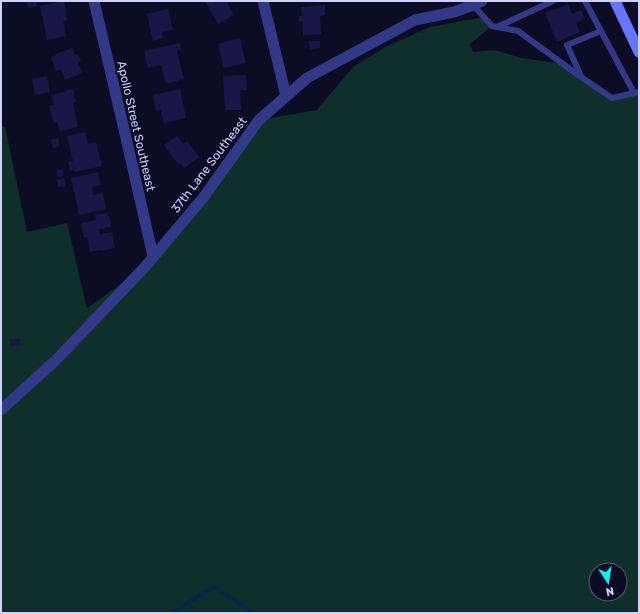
<svg xmlns="http://www.w3.org/2000/svg" width="640" height="614" font-family="Rubik,sans-serif">
<rect width="100%" height="100%" fill="#0d0c25"/>
<path fill="#0e2f2a" fill-rule="evenodd" d="M 484,17 L 492,26 L 470,44 L 473,52 L 494,50 L 522,58 L 563,64 L 612,98 L 639,92 L 639,613 L 1,613 L 1,126 L 5,127 L 27,232 L 67,223 L 87,308 L 144,268 L 259,120 L 317,110 L 353,67 L 385,47 L 430,27 ZM 596,570 L 620,570 L 620,594 L 596,594 Z"/>
<g fill="none" stroke-linecap="round" stroke-linejoin="round">
<path stroke="#072749" stroke-width="4" d="M 171,613 L 214,587 L 253,613"/>
</g>
<g fill="#1a1648">
<path d="M 30,1 L 36,1 L 37,7 L 28,8 L 27,2 Z"/>
<path d="M 64,1 L 67,20 L 63,21 L 66,36 L 47,40 L 40,6 Z"/>
<path d="M 205,1 L 226,1 L 234,15 L 218,24 Z"/>
<path d="M 568,4 L 572,14 L 581,10 L 585,19 L 576,23 L 580,32 L 557,42 L 545,13 Z"/>
<path d="M 325,5 L 325,15 L 320,16 L 321,34 L 303,35 L 302,21 L 299,21 L 299,16 L 302,16 L 301,7 Z"/>
<path d="M 168,9 L 173,30 L 162,32 L 163,38 L 153,41 L 147,14 Z"/>
<path d="M 240,38 L 246,63 L 224,68 L 218,44 Z"/>
<path d="M 309,41 L 320,41 L 320,48 L 310,49 Z"/>
<path d="M 180,43 L 181,50 L 177,51 L 184,79 L 166,84 L 161,65 L 148,68 L 144,51 Z"/>
<path d="M 72,48 L 75,55 L 78,54 L 81,61 L 78,62 L 82,73 L 65,80 L 61,69 L 56,71 L 51,57 L 56,55 L 56,54 Z"/>
<path d="M 246,75 L 247,90 L 240,90 L 241,110 L 225,110 L 223,76 Z"/>
<path d="M 47,76 L 50,92 L 35,95 L 32,79 Z"/>
<path d="M 73,89 L 76,102 L 73,102 L 78,127 L 60,131 L 57,122 L 54,123 L 49,106 L 54,105 L 51,95 L 67,91 L 67,90 Z"/>
<path d="M 180,89 L 186,118 L 164,123 L 161,110 L 156,111 L 153,95 Z"/>
<path d="M 85,132 L 88,144 L 96,142 L 102,166 L 75,172 L 74,170 L 70,171 L 68,162 L 73,161 L 67,136 Z"/>
<path d="M 177,136 L 183,144 L 187,141 L 199,157 L 184,168 L 180,163 L 178,164 L 164,145 Z"/>
<path d="M 58,138 L 60,146 L 53,148 L 51,140 Z"/>
<path d="M 62,169 L 64,176 L 58,177 L 56,171 Z"/>
<path d="M 98,172 L 101,185 L 92,187 L 93,195 L 103,193 L 106,209 L 79,215 L 71,178 Z"/>
<path d="M 64,178 L 66,186 L 58,187 L 57,180 Z"/>
<path d="M 107,213 L 108,216 L 109,216 L 111,227 L 99,229 L 100,234 L 112,232 L 115,248 L 101,251 L 101,250 L 90,252 L 87,237 L 84,237 L 81,223 L 96,220 L 95,215 Z"/>
<rect x="10" y="339" width="10" height="7"/>
</g>
<g fill="none" stroke-linecap="round" stroke-linejoin="round">
<g stroke="#323a88" stroke-width="6">
<path d="M 585,1 L 634,93"/>
<path d="M 473,5 L 492,26 L 518,31 L 581,77 L 612,98 L 639,92"/>
<path d="M 497,27 L 553,1"/>
<path d="M 581,76 L 567,45 L 601,31"/>
</g>
<g stroke="#323a88" stroke-width="11">
<path d="M 94,1 L 123,125 L 153,256"/>
<path d="M 263,1 L 286,96"/>
<path d="M 1,410 L 57,359 L 144,268 L 203,198 L 259,120 L 307,78 L 415,20 L 454,12 L 473,5 L 482,1"/>
</g>
<path stroke="#6776ff" stroke-width="11" d="M 615,1 L 639,52"/>
</g>
<g text-anchor="middle" stroke-width="4" stroke-linejoin="round" paint-order="stroke">
<g font-size="12" fill="#d0d0ff" stroke="#0d0c25">
<text transform="translate(136 126) rotate(77)" y="4">Apollo Street Southeast</text>
<text transform="translate(209 165) rotate(-53)" y="4">37th Lane Southeast</text>
</g>
</g>
<rect width="640" height="614" fill="none" stroke="#d0d0ff" stroke-width="4"/>
<g transform="translate(608 582) rotate(168)"><circle r="19" fill="#0d0c25" stroke="#5b5a7c"/>
<path d="M0-3L7 15L0 10L-7 15Z" fill="#00fbf4"/>
<text y="-6" font-size="11" font-weight="bold" text-anchor="middle" fill="#d0d0ff">N</text>
</g>
</svg>
